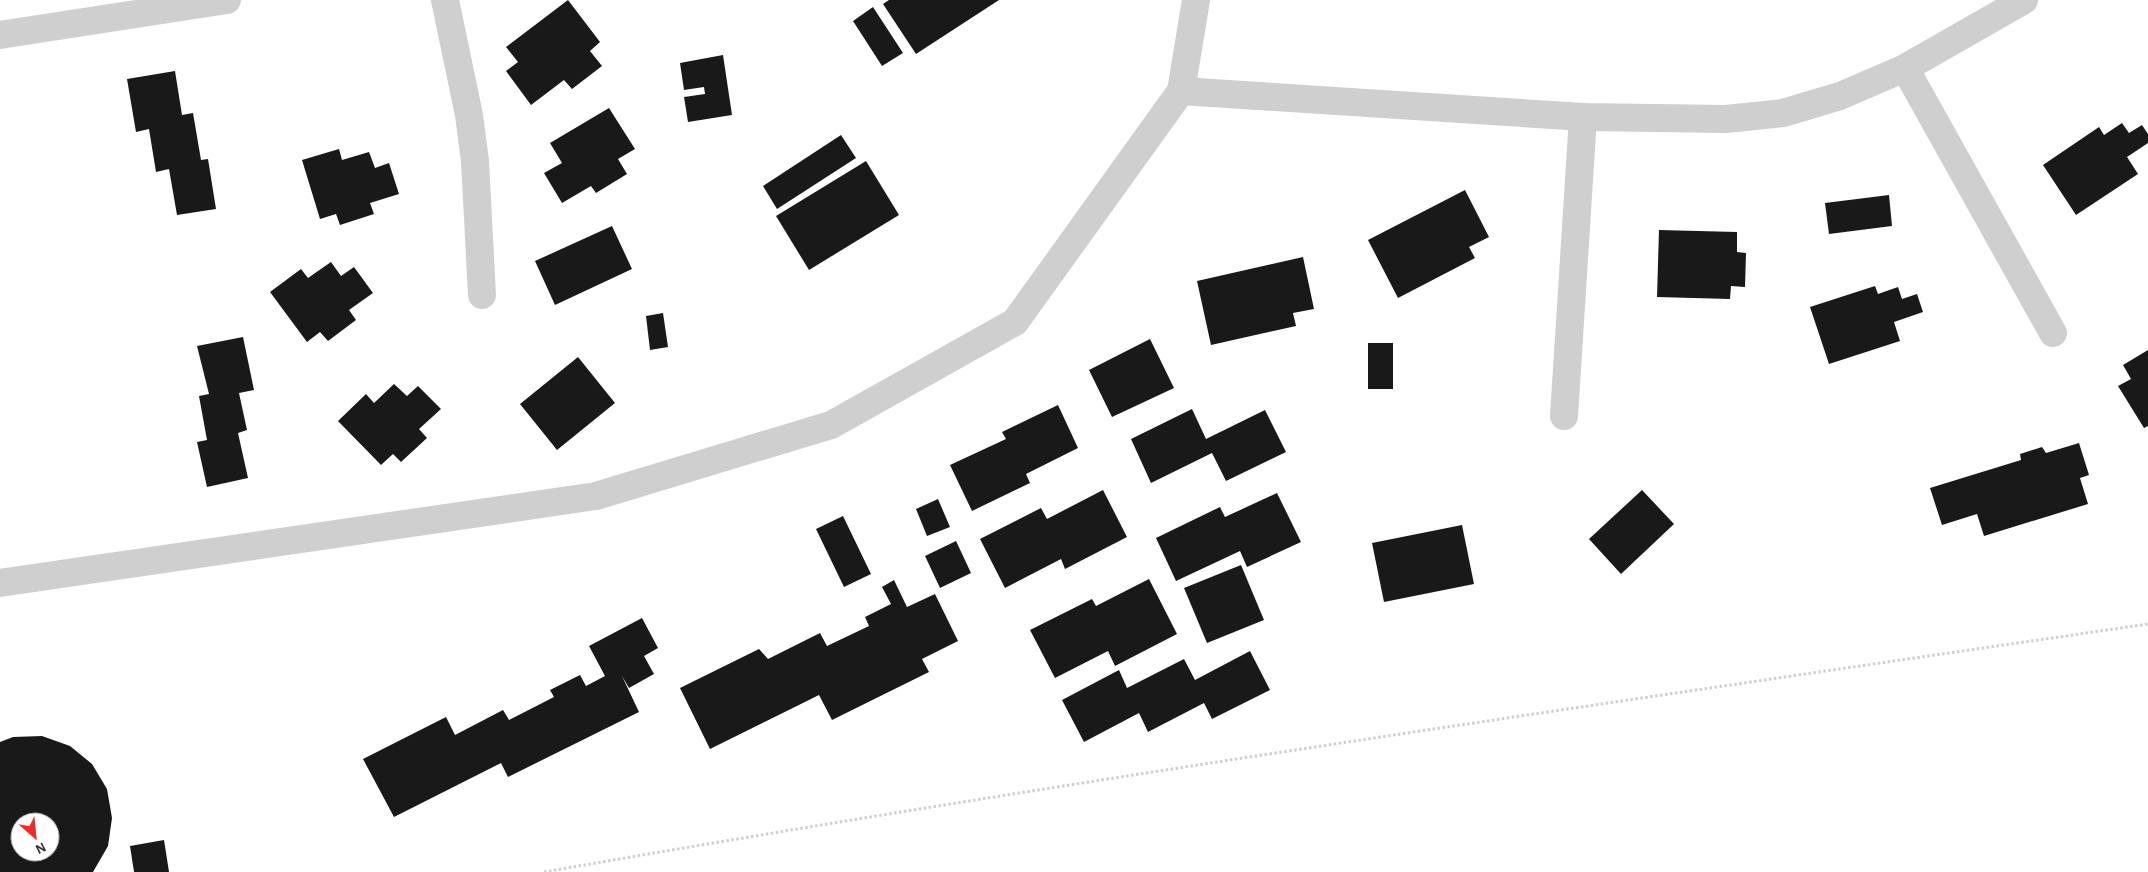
<svg xmlns="http://www.w3.org/2000/svg" width="2148" height="872" font-family="'Alegreya Sans',sans-serif">
<rect width="100%" height="100%" fill="#fff"/>
<g fill="#191919" fill-rule="evenodd">
<path d="M 568,0 L 600,42 L 590,51 L 602,66 L 572,89 L 564,80 L 531,105 L 506,71 L 518,62 L 506,47 Z"/>
<path d="M 889,0 L 999,0 L 916,54 L 883,4 Z"/>
<path d="M 873,7 L 903,53 L 882,66 L 853,21 Z"/>
<path d="M 723,55 L 732,115 L 688,122 L 684,97 L 705,94 L 704,87 L 684,90 L 680,63 Z"/>
<path d="M 175,71 L 182,115 L 193,113 L 201,160 L 208,159 L 216,209 L 177,215 L 169,169 L 156,172 L 149,129 L 136,132 L 127,79 Z"/>
<path d="M 609,108 L 635,149 L 618,159 L 627,174 L 596,193 L 591,186 L 562,203 L 544,173 L 562,163 L 550,143 Z"/>
<path d="M 2122,123 L 2129,133 L 2142,125 L 2148,134 L 2148,143 L 2127,157 L 2138,174 L 2076,215 L 2043,165 L 2099,127 L 2104,135 Z"/>
<path d="M 841,135 L 856,158 L 777,209 L 763,186 Z"/>
<path d="M 339,149 L 342,160 L 369,152 L 375,168 L 389,163 L 399,194 L 370,203 L 374,214 L 340,225 L 336,214 L 320,219 L 302,160 Z"/>
<path d="M 866,161 L 899,215 L 809,270 L 776,216 Z"/>
<path d="M 1465,190 L 1489,237 L 1469,247 L 1475,258 L 1398,298 L 1368,240 Z"/>
<path d="M 1889,195 L 1892,226 L 1829,234 L 1825,203 Z"/>
<path d="M 612,226 L 632,269 L 555,305 L 535,261 Z"/>
<path d="M 1659,230 L 1737,232 L 1737,252 L 1746,253 L 1745,287 L 1731,286 L 1730,299 L 1657,297 Z"/>
<path d="M 1303,257 L 1314,309 L 1293,313 L 1296,326 L 1211,345 L 1197,281 Z"/>
<path d="M 331,262 L 341,276 L 354,267 L 373,293 L 349,310 L 356,320 L 328,341 L 320,332 L 307,342 L 270,292 L 301,269 L 308,278 Z"/>
<path d="M 1875,286 L 1878,294 L 1898,287 L 1902,299 L 1917,294 L 1923,312 L 1894,322 L 1900,341 L 1829,364 L 1810,307 Z"/>
<path d="M 663,313 L 668,347 L 650,350 L 646,316 Z"/>
<path d="M 243,337 L 254,390 L 239,393 L 247,430 L 238,433 L 248,478 L 207,487 L 197,442 L 207,440 L 199,396 L 209,394 L 197,346 Z"/>
<path d="M 1150,339 L 1174,388 L 1112,417 L 1089,370 Z"/>
<rect x="1368" y="343" width="25" height="46"/>
<path d="M 2148,350 L 2148,426 L 2144,428 L 2118,386 L 2131,379 L 2123,365 Z"/>
<path d="M 578,357 L 615,403 L 557,450 L 520,404 Z"/>
<path d="M 394,384 L 407,396 L 418,386 L 441,409 L 419,429 L 427,438 L 401,462 L 393,454 L 381,465 L 338,421 L 366,394 L 374,403 Z"/>
<path d="M 1058,405 L 1078,448 L 1026,474 L 1030,483 L 972,511 L 950,465 L 1006,439 L 1002,432 Z"/>
<path d="M 1192,409 L 1206,439 L 1265,410 L 1286,452 L 1226,481 L 1212,453 L 1151,483 L 1131,439 Z"/>
<path d="M 2079,443 L 2089,475 L 2080,478 L 2088,504 L 1984,536 L 1977,514 L 1942,525 L 1930,488 L 2021,460 L 2020,454 L 2042,447 L 2046,453 Z"/>
<path d="M 1103,490 L 1127,537 L 1065,569 L 1061,559 L 1005,588 L 980,539 L 1041,508 L 1047,519 Z"/>
<path d="M 1642,490 L 1674,524 L 1621,574 L 1589,539 Z"/>
<path d="M 1277,493 L 1301,542 L 1247,567 L 1240,551 L 1176,581 L 1156,538 L 1220,507 L 1225,517 Z"/>
<path d="M 938,499 L 950,527 L 927,536 L 916,509 Z"/>
<path d="M 843,516 L 871,574 L 844,587 L 816,529 Z"/>
<path d="M 1462,525 L 1474,584 L 1384,602 L 1372,543 Z"/>
<path d="M 956,541 L 971,573 L 940,588 L 925,556 Z"/>
<path d="M 1241,565 L 1264,620 L 1207,643 L 1184,588 Z"/>
<path d="M 1149,579 L 1177,634 L 1115,666 L 1108,651 L 1055,678 L 1030,630 L 1092,599 L 1096,606 Z"/>
<path d="M 894,580 L 907,607 L 935,594 L 958,641 L 922,659 L 929,672 L 832,720 L 819,695 L 710,749 L 680,688 L 759,649 L 768,659 L 820,633 L 827,646 L 869,626 L 865,617 L 891,604 L 882,587 Z"/>
<path d="M 642,618 L 658,648 L 644,656 L 654,674 L 629,688 L 622,676 L 639,712 L 508,777 L 501,763 L 394,817 L 363,759 L 446,717 L 455,735 L 503,710 L 509,720 L 554,697 L 550,690 L 580,675 L 586,686 L 605,676 L 589,646 Z"/>
<path d="M 1250,651 L 1270,690 L 1212,719 L 1204,703 L 1148,732 L 1139,713 L 1084,742 L 1062,700 L 1119,670 L 1127,688 L 1184,659 L 1195,680 Z"/>
<path d="M 42,736 L 70,746 L 92,764 L 107,789 L 112,818 L 108,846 L 93,872 L 0,872 L 0,742 L 13,737 ZM 20,822 L 50,822 L 50,852 L 20,852 Z"/>
<path d="M 164,840 L 169,872 L 134,872 L 130,846 Z"/>
</g>
<g fill="none" stroke-linecap="round" stroke-linejoin="round">
<path stroke="#cfcfcf" stroke-width="3" stroke-dasharray="2.5 2.5" stroke-linecap="butt" d="M 544,872 C 1077,779 1613,702 2148,624"/>
<g stroke="#cfcfcf" stroke-width="28">
<path d="M 445,0 L 469,115 L 475,161 L 482,295"/>
<path d="M 0,35 L 227,0"/>
<path d="M 1905,68 L 2053,333"/>
<path d="M 1181,91 L 1583,117 L 1726,119 L 1783,113 L 1840,96 L 1905,68 L 2024,0"/>
<path d="M 1564,416 L 1583,117"/>
<path d="M 0,583 L 596,496 L 831,425 L 1015,322 L 1181,91 L 1196,0"/>
</g>
</g>
<g transform="translate(35 837) rotate(153)"><circle r="24" fill="#ffffff" stroke="#adadad"/>
<path d="M0-4L9 19L0 12L-9 19Z" fill="#f3292a"/>
<text y="-8" font-size="14" font-weight="bold" text-anchor="middle" fill="#323232">N</text>
</g>
</svg>
